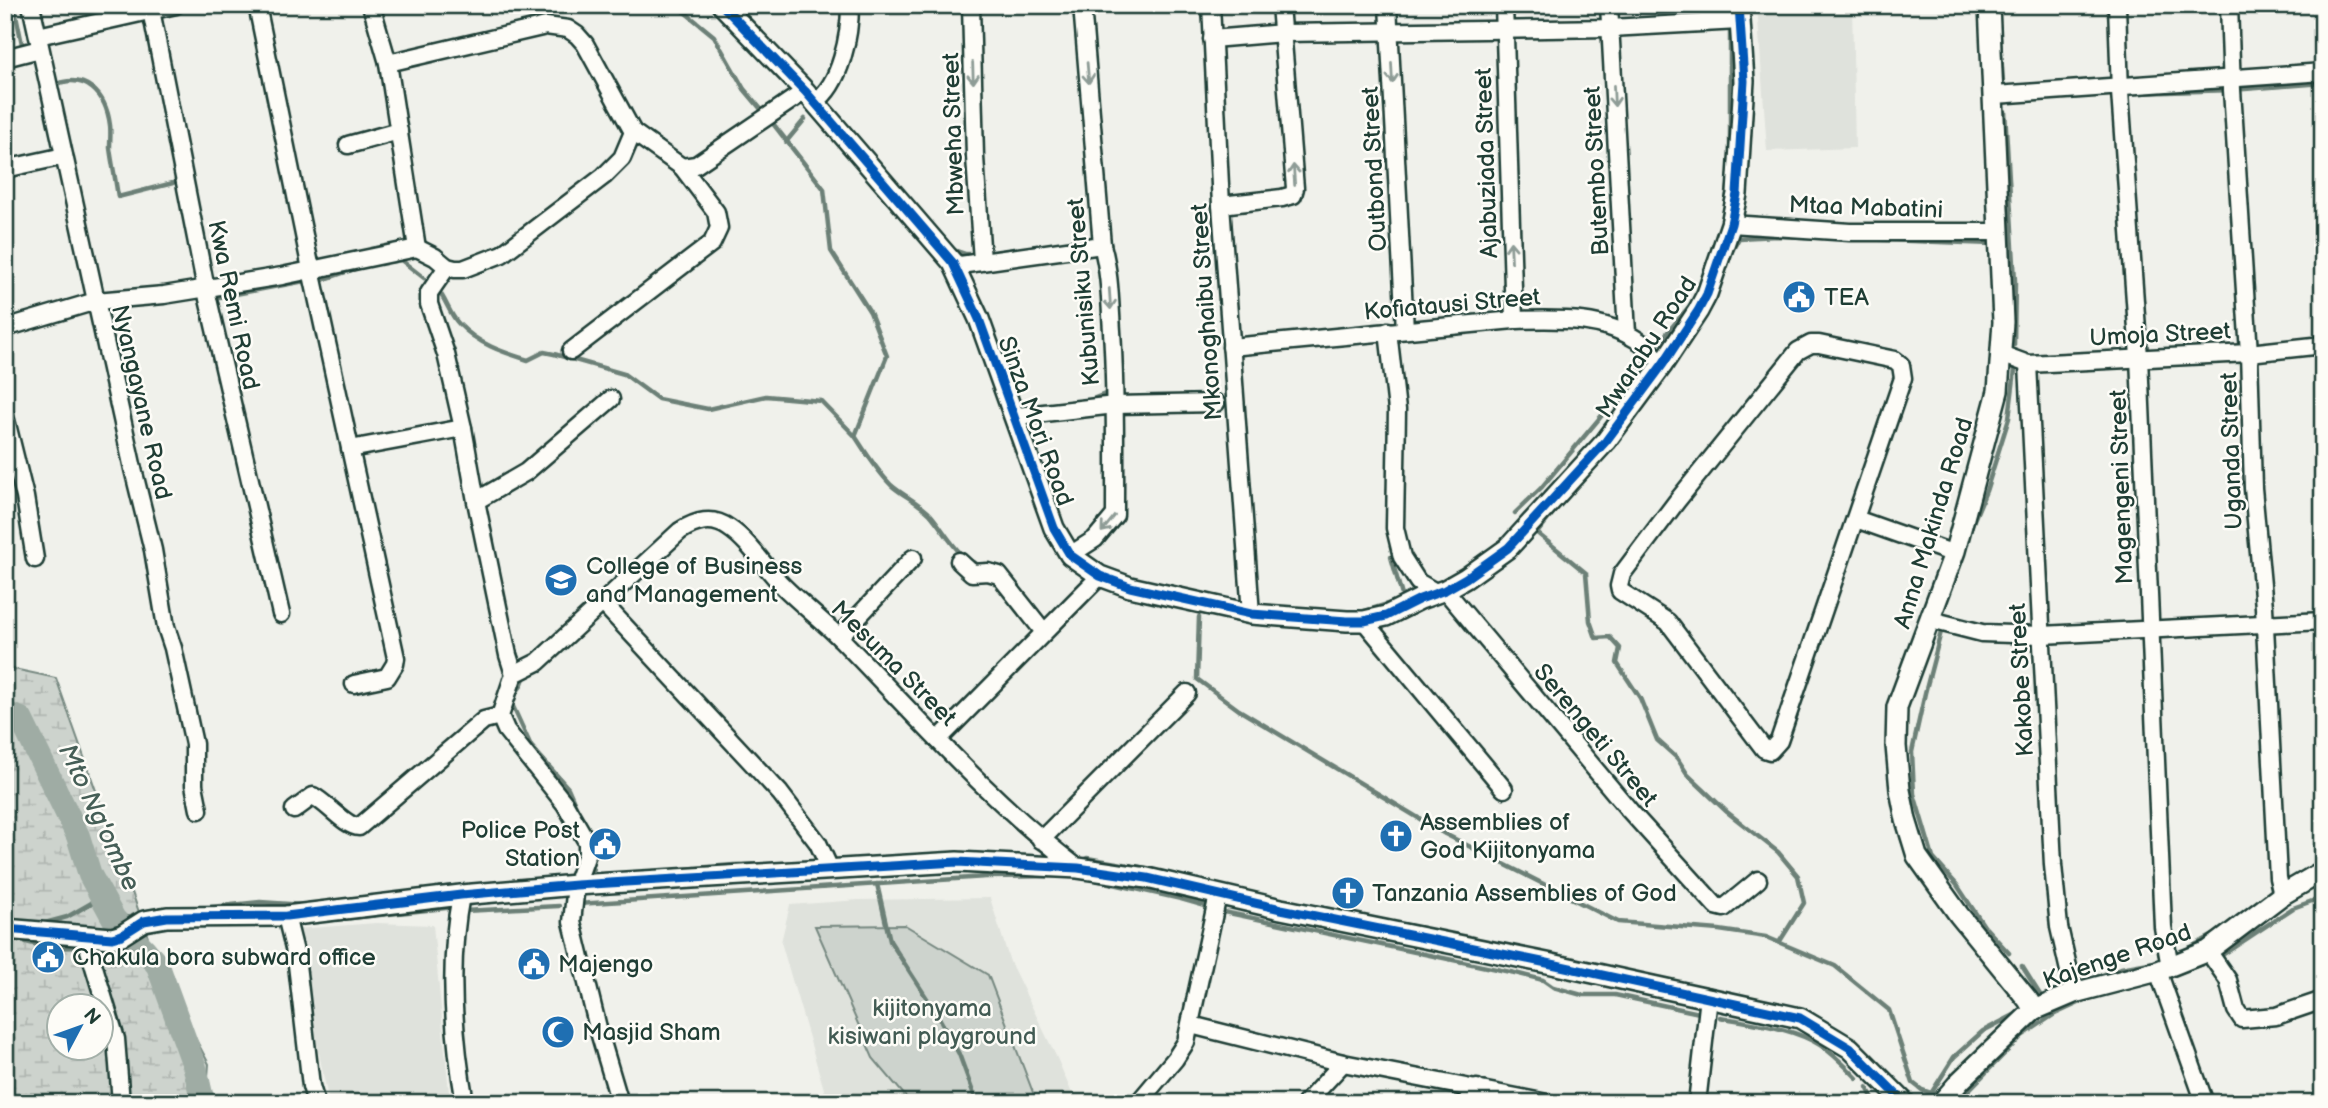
<svg xmlns="http://www.w3.org/2000/svg" width="2328" height="1108" font-family="'Balsamiq Sans',sans-serif">
<defs>
<pattern id="wetland-marsh" width="20" height="14" patternUnits="userSpaceOnUse" patternTransform="scale(1.75)"><rect width="20" height="14" fill="#cdd3cd"/><path d="M1 5h8M5 5V1M11 12h8M15 12V8" fill="none" stroke="#b0b6b1"/></pattern>
</defs>
<rect width="100%" height="100%" fill="#f0f1eb"/>
<filter id="ink" filterUnits="userSpaceOnUse"><feTurbulence type="fractalNoise" baseFrequency=".0143" numOctaves="2"/><feDisplacementMap in="SourceGraphic" scale="14" xChannelSelector="R" yChannelSelector="G"/><feConvolveMatrix kernelMatrix="1 2 1 2 8 2 1 2 1" color-interpolation-filters="sRGB"/></filter>
<g filter="url(#ink)">
<g fill="#dfe2dc">
<path d="M 1757,5 L 1852,5 L 1855,148 L 1767,151 Z"/>
<path d="M 990,898 L 1010,962 L 1057,1058 L 1076,1103 L 828,1103 L 781,942 L 790,905 L 859,900 Z"/>
<path d="M 376,923 L 433,925 L 450,1103 L 329,1103 L 303,975 L 298,929 Z"/>
</g>
<path fill="url(#wetland-marsh)" stroke="#768880" stroke-width="2" fill-rule="evenodd" d="M 5,667 L 56,678 L 161,974 L 209,1064 L 206,1103 L 5,1103 ZM 60,1006 L 102,1006 L 102,1048 L 60,1048 Z"/>
<path fill="#cdd3cd" stroke="#768880" stroke-width="2" d="M 905,925 L 988,975 L 1037,1103 L 911,1103 L 873,1058 L 815,926 Z"/>
<g fill="none" stroke-linecap="round" stroke-linejoin="round">
<g stroke="#6c8077" stroke-width="4.5">
<path d="M 14,5 L 23,49"/>
<path d="M 676,5 L 714,36 L 744,89 L 765,114"/>
<path d="M 1729,5 L 1729,11"/>
<path d="M 1979,5 L 1981,29"/>
<path d="M 1999,24 L 2003,82"/>
<path d="M 1730,29 L 1730,150"/>
<path d="M 54,85 C 86,72 106,94 110,125 C 111,133 110,140 110,148 C 112,164 116,181 118,197 L 173,183"/>
<path d="M 2136,93 L 2232,90 L 2323,83"/>
<path d="M 2005,111 L 2015,281 L 2014,345"/>
<path d="M 771,121 L 824,189 L 831,251 L 870,312 L 887,356 L 855,436 C 866,453 877,471 891,485 C 902,495 918,502 930,514 C 946,532 958,561 983,566"/>
<path d="M 786,142 L 805,119"/>
<path d="M 1724,213 L 1729,180"/>
<path d="M 953,250 L 965,254 L 975,254"/>
<path d="M 1731,253 L 1739,238 L 1777,236 L 1993,244"/>
<path d="M 386,262 L 401,260 L 424,278"/>
<path d="M 322,280 L 357,268"/>
<path d="M 438,290 C 446,300 450,315 459,324 C 478,344 502,352 528,360 L 544,352 L 554,354 L 624,374 L 658,399 L 708,409 L 766,396 L 821,401 L 855,436"/>
<path d="M 214,293 L 220,297 L 310,280"/>
<path d="M 1653,350 L 1692,303"/>
<path d="M 1085,402 L 1110,392"/>
<path d="M 1515,513 L 1541,488 L 1619,395 L 1646,360"/>
<path d="M 1553,513 L 1537,533 L 1586,573 L 1590,621 L 1596,638 L 1610,637 L 1620,648 L 1617,663 L 1640,698 L 1657,740 L 1677,758 L 1688,775 L 1727,812 L 1778,852 L 1798,876 L 1804,903 L 1780,941"/>
<path d="M 1971,527 L 1986,491 L 2009,418 L 2015,370"/>
<path d="M 1391,557 L 1403,599"/>
<path d="M 1362,612 L 1394,602"/>
<path d="M 1199,617 L 1197,679 L 1239,710 L 1445,834 L 1618,922 L 1719,930 L 1766,937 L 1835,966 L 1889,1010 L 1913,1083 L 1922,1090 L 1931,1093"/>
<path d="M 1942,628 L 1925,693 L 1912,752 L 1914,794 L 1933,858 L 1957,885 L 1984,926 L 2009,953"/>
<path d="M 513,644 L 518,658"/>
<path d="M 526,673 L 521,686 L 510,700 L 531,746 L 568,788 L 578,811"/>
<path d="M 1890,783 L 1894,808"/>
<path d="M 1901,837 L 1909,858"/>
<path d="M 1087,858 L 1146,868"/>
<path d="M 592,859 L 594,878"/>
<path d="M 682,869 L 734,865 L 777,864"/>
<path d="M 1091,879 L 1181,899 L 1209,907"/>
<path d="M 877,884 L 890,941 L 937,1014 L 959,1054 L 977,1103"/>
<path d="M 436,888 L 456,886"/>
<path d="M 578,904 L 986,877 L 1054,876"/>
<path d="M 212,907 L 260,902 L 304,905"/>
<path d="M 463,910 L 464,911 L 559,906"/>
<path d="M 1224,912 L 1515,973 L 1543,980 L 1553,987 L 1582,995 L 1615,995 L 1704,1014"/>
<path d="M 114,919 L 130,917 L 139,913"/>
<path d="M 332,920 L 455,907"/>
<path d="M 45,923 L 67,917 L 102,897"/>
<path d="M 26,942 L 51,948 L 78,947"/>
<path d="M 114,946 L 124,946 L 134,956"/>
<path d="M 2182,952 L 2217,933"/>
<path d="M 2219,957 L 2293,908 L 2323,897"/>
<path d="M 2022,966 L 2044,1001"/>
<path d="M 2173,975 L 2205,963"/>
<path d="M 2091,979 L 2121,968 L 2160,961"/>
<path d="M 1720,1017 C 1753,1024 1791,1027 1820,1045 C 1834,1054 1845,1066 1857,1078"/>
<path d="M 1867,1087 L 1875,1103"/>
<path d="M 1480,1103 L 1482,1101 L 1492,1103"/>
<path d="M 1925,1103 L 1954,1057 L 1983,1031 L 2018,1013"/>
<path d="M 1956,1103 L 2022,1036 L 2055,1014 L 2092,997"/>
</g>
<path stroke="#9faca4" stroke-width="24" d="M 5,713 L 21,719 L 78,836 L 90,875 L 114,919 L 145,950 L 158,966 L 195,1068 L 203,1103"/>
<defs>
<g id="minor">
<path d="M 31,5 L 133,469 L 153,550 L 166,627 L 173,648 L 194,744 L 194,785 L 199,810"/>
<path d="M 150,5 L 208,299 L 281,614"/>
<path d="M 257,5 L 313,279 L 396,658 L 395,664 L 387,677 L 354,684"/>
<path d="M 371,5 L 388,63 L 417,248"/>
<path d="M 971,5 L 975,157 L 982,261"/>
<path d="M 1211,5 L 1221,205 L 1251,614"/>
<path d="M 1388,5 L 1405,330"/>
<path d="M 1504,5 L 1514,320"/>
<path d="M 1609,5 L 1627,334"/>
<path d="M 2117,5 L 2120,92 L 2139,357 L 2163,927 L 2170,967"/>
<path d="M 2229,5 L 2232,90 L 2249,353 L 2253,488 L 2264,607 L 2278,878 L 2282,895"/>
<path d="M 38,36 L 176,5"/>
<path d="M 1212,39 L 1284,33 L 1610,28 L 1739,21"/>
<path d="M 5,58 L 40,49"/>
<path d="M 388,63 L 546,26 L 568,29 L 577,35 L 585,44 L 633,132 L 682,167 L 716,212 L 719,228 L 712,243 L 571,351"/>
<path d="M 1995,95 L 2323,72"/>
<path d="M 815,102 C 841,84 850,35 850,5"/>
<path d="M 348,145 L 399,131"/>
<path d="M 682,167 L 696,165 L 805,91"/>
<path d="M 5,169 L 64,156"/>
<path d="M 1221,205 L 1282,198 L 1293,195 L 1295,188 L 1280,5"/>
<path d="M 1731,224 L 1850,232 L 2000,232"/>
<path d="M 417,248 L 435,257 L 447,267 L 455,269 L 463,269 L 502,254 L 604,176 L 622,158 L 633,132"/>
<path d="M 953,263 L 960,265 L 1102,245"/>
<path d="M 447,267 L 429,293 L 429,304 L 446,354 L 463,428 L 476,501 L 508,655 L 514,674 L 500,716 L 506,730 L 565,804 L 587,842 L 587,854 L 576,885 L 572,922 L 599,1032 L 620,1103"/>
<path d="M 5,328 L 96,301 L 164,295 L 282,276 L 417,248"/>
<path d="M 1388,331 L 1397,410 L 1395,528 L 1402,557 L 1418,582 L 1437,593"/>
<path d="M 1811,344 L 1819,344 L 1895,360 L 1901,365 L 1903,378 L 1779,741 L 1770,751 L 1764,749 L 1668,622 L 1620,591 L 1619,586 L 1622,574 L 1677,501 L 1798,351 Z"/>
<path d="M 1231,347 L 1514,320 C 1557,319 1601,316 1639,341 C 1648,347 1655,356 1663,364"/>
<path d="M 2001,354 L 2028,364 L 2249,353 L 2323,345"/>
<path d="M 2028,364 L 2053,865 L 2059,927 L 2074,993"/>
<path d="M 5,416 L 25,497 L 35,559"/>
<path d="M 1014,419 L 1017,416 L 1115,405 L 1216,403"/>
<path d="M 350,449 L 463,428"/>
<path d="M 476,501 L 526,472 L 611,399"/>
<path d="M 1856,519 L 1949,552 L 1955,551"/>
<path d="M 1070,555 L 1095,539 L 1115,515 C 1115,453 1116,392 1112,331 C 1110,302 1110,273 1102,245 L 1082,5"/>
<path d="M 959,561 L 972,573 L 988,572 L 999,575 L 1044,632"/>
<path d="M 1445,590 L 1630,811 L 1716,906 L 1724,908 L 1758,880"/>
<path d="M 603,603 L 780,793 L 818,843 L 830,869"/>
<path d="M 1931,620 L 1982,633 L 2042,635 L 2323,621"/>
<path d="M 1364,621 L 1504,789"/>
<path d="M 839,637 L 913,558"/>
<path d="M 514,674 L 538,662 L 680,531 C 696,521 712,516 729,528 C 749,541 766,569 783,586 C 802,605 823,621 842,640 C 918,718 991,802 1078,868"/>
<path d="M 938,740 L 1100,576"/>
<path d="M 294,810 L 313,796 C 326,802 346,827 359,827 L 484,720 L 500,716"/>
<path d="M 1041,840 L 1187,693"/>
<path d="M 461,895 C 448,962 453,1035 465,1103"/>
<path d="M 286,916 L 296,956 L 311,1086 L 316,1103"/>
<path d="M 85,937 L 116,1039 L 121,1103"/>
<path d="M 2208,951 L 2228,980 L 2236,1010 L 2242,1019 L 2276,1016 L 2323,1000"/>
<path d="M 2158,971 L 2205,1103"/>
<path d="M 1191,1025 L 1343,1063 L 1547,1103"/>
<path d="M 1138,1103 L 1175,1059 L 1186,1042 L 1218,895"/>
<path d="M 1306,1103 L 1343,1063"/>
<path d="M 1465,1103 L 1477,1088"/>
<path d="M 1697,1103 L 1709,997"/>
</g>
<g id="tertiary">
<path d="M 722,5 L 805,91 L 953,263 L 979,319 L 1054,528 L 1070,555 L 1100,576 L 1130,587 L 1251,614 L 1347,621 L 1364,621 L 1386,616 L 1420,599 L 1445,590 L 1466,578 L 1508,548 L 1606,441 L 1663,364 L 1698,311 L 1707,294 L 1731,224 L 1737,194 L 1744,81 L 1739,5"/>
<path d="M 1989,5 L 2003,322 L 1998,391 L 1955,551 L 1897,707 L 1896,746 L 1900,790 L 1906,820 L 1917,856 L 1959,915 L 2028,1000 L 2034,1010"/>
<path d="M 5,929 L 112,938 L 122,935 L 144,921 L 167,917 L 286,916 L 461,895 L 576,885 L 957,862 L 1078,868 L 1147,878 L 1281,909 L 1547,963 L 1800,1018 L 1850,1048 L 1905,1103"/>
<path d="M 1941,1103 L 1961,1080 L 2034,1010 L 2074,993 L 2158,971 L 2208,951 L 2282,895 L 2323,871"/>
</g>
</defs>
<use href="#minor" stroke="#1f3d34" stroke-width="21"/>
<use href="#tertiary" stroke="#1f3d34" stroke-width="24"/>
<use href="#minor" stroke="#fdfcf7" stroke-width="16"/>
<use href="#tertiary" stroke="#fdfcf7" stroke-width="19"/>
<defs>
<g id="cycleway">
<path d="M 722,5 L 805,91 L 953,263 L 979,319 L 1054,528 L 1070,555 L 1100,576 L 1130,587 L 1251,614 L 1347,621 L 1364,621 L 1386,616 L 1420,599 L 1445,590 L 1466,578 L 1508,548 L 1606,441 L 1663,364 L 1698,311 L 1707,294 L 1731,224 L 1737,194 L 1744,81 L 1739,5"/>
<path d="M 5,929 L 112,938 L 122,935 L 144,921 L 167,917 L 286,916 L 461,895 L 576,885 L 957,862 L 1078,868 L 1147,878 L 1281,909 L 1547,963 L 1800,1018 L 1850,1048 L 1905,1103"/>
</g>
</defs>
<use href="#cycleway" stroke="#fdfcf7" stroke-width="13"/>
<use href="#cycleway" stroke="#0057b8" stroke-width="9"/>
</g>
<defs><path id="oneway-shaft" d="M-6 0H5M1.5-3L5.5 0L1.5 3" fill="none" stroke-width="1.6" stroke-linecap="round" stroke-linejoin="round" transform="scale(1.75)"/></defs>
<g stroke="#8e9c96">
<use href="#oneway-shaft" transform="translate(973 73) rotate(88)"/>
<use href="#oneway-shaft" transform="translate(1088 73) rotate(85)"/>
<use href="#oneway-shaft" transform="translate(1392 73) rotate(87)"/>
<use href="#oneway-shaft" transform="translate(1614 96) rotate(87)"/>
<use href="#oneway-shaft" transform="translate(1294 175) rotate(-94)"/>
<use href="#oneway-shaft" transform="translate(1511 252) rotate(-93)"/>
<use href="#oneway-shaft" transform="translate(1110 299) rotate(86)"/>
<use href="#oneway-shaft" transform="translate(1108 524) rotate(129)"/>
</g>
</g>
<defs>
<symbol id="civic-disc" viewBox="-11 -11 22 22"><circle r="9.5" fill="#1f6fb2" stroke="#fdfcf7"/><path d="M-.6-6.5H3V-4.5H.6V-3L4-1V1h2V6H-6V1h2V-1L-.6-3ZM-1.2 2.5V6h2.4V2.5Z" fill="#fff"/></symbol>
<symbol id="university-disc" viewBox="-11 -11 22 22"><circle r="9.5" fill="#1f6fb2" stroke="#fdfcf7"/><path d="M0-5L7-2L0 1L-7-2ZM-4 1L0 2.5L4 1V4Q0 6-4 4Z" fill="#fff"/></symbol>
<symbol id="church-disc" viewBox="-11 -11 22 22"><circle r="9.5" fill="#1f6fb2" stroke="#fdfcf7"/><path d="M-1.2-6h2.4v3.5h3.3v2.4h-3.3V6h-2.4V-.1h-3.3v-2.4h3.3Z" fill="#fff"/></symbol>
<symbol id="mosque-disc" viewBox="-11 -11 22 22"><circle r="9.5" fill="#1f6fb2" stroke="#fdfcf7"/><path d="M3.5-4.9A6 6 0 1 0 3.5 4.9A5 5 0 1 1 3.5-4.9Z" fill="#fff"/></symbol>
</defs>
<g fill-rule="evenodd">
<use href="#civic-disc" x="1780" y="278" width="38" height="38"/>
<use href="#university-disc" x="542" y="561" width="38" height="38"/>
<use href="#church-disc" x="1377" y="817" width="38" height="38"/>
<use href="#civic-disc" x="586" y="825" width="38" height="38"/>
<use href="#church-disc" x="1329" y="874" width="38" height="38"/>
<use href="#civic-disc" x="29" y="938" width="38" height="38"/>
<use href="#civic-disc" x="515" y="945" width="38" height="38"/>
<use href="#mosque-disc" x="539" y="1013" width="38" height="38"/>
</g>
<g text-anchor="middle" stroke-width="5" stroke-linejoin="round" paint-order="stroke">
<g font-size="24" fill="#1f3d34" stroke="#fdfcf7">
<text transform="translate(953 134) rotate(-92)" y="8">Mbweha Street</text>
<text transform="translate(1486 163) rotate(-92)" y="8">Ajabuziada Street</text>
<text transform="translate(1374 169) rotate(-93)" y="8">Outbond Street</text>
<text transform="translate(1596 171) rotate(-93)" y="8">Butembo Street</text>
<text transform="translate(1866 207) rotate(2)" y="8">Mtaa Mabatini</text>
<text transform="translate(1083 292) rotate(-95)" y="8">Kubunisiku Street</text>
<text transform="translate(1452 304) rotate(-5)" y="8">Kofiatausi Street</text>
<text transform="translate(234 305) rotate(78)" y="8">Kwa Remi Road</text>
<text transform="translate(1206 312) rotate(-94)" y="8">Mkonoghaibu Street</text>
<text transform="translate(2160 334) rotate(-3)" y="8">Umoja Street</text>
<text transform="translate(1646 347) rotate(-57)" y="8">Mwarabu Road</text>
<text transform="translate(142 402) rotate(77)" y="8">Nyangayane Road</text>
<text transform="translate(1036 421) rotate(70)" y="8">Sinza Mori Road</text>
<text transform="translate(2231 451) rotate(-92)" y="8">Uganda Street</text>
<text transform="translate(2121 487) rotate(-92)" y="8">Magengeni Street</text>
<text transform="translate(1933 523) rotate(-73)" y="8">Anna Makinda Road</text>
<text transform="translate(894 663) rotate(45)" y="8">Mesuma Street</text>
<text transform="translate(2021 680) rotate(-93)" y="8">Kakobe Street</text>
<text transform="translate(1596 735) rotate(50)" y="8">Serengeti Street</text>
<text transform="translate(2117 956) rotate(-19)" y="8">Kajenge Road</text>
</g>
<g font-size="24" fill="#1f3d34" stroke="#fdfcf7" text-anchor="start">
<text x="1824" y="305">TEA</text>
<text x="586" y="574">College of Business<tspan x="586" dy="28">and Management</tspan></text>
<text x="1420" y="830">Assemblies of<tspan x="1420" dy="28">God Kijitonyama</tspan></text>
<text x="580" y="838" text-anchor="end">Police Post<tspan x="580" dy="28">Station</tspan></text>
<text x="1372" y="901">Tanzania Assemblies of God</text>
<text x="72" y="965">Chakula bora subward office</text>
<text x="558" y="972">Majengo</text>
<text x="582" y="1040">Masjid Sham</text>
</g>
<g font-size="24" fill="#425b53" stroke="#fdfcf7">
<text x="932" y="1016">kijitonyama<tspan x="932" dy="28">kisiwani playground</tspan></text>
</g>
<g font-size="26" font-style="italic" fill="#455e56" stroke="#fdfcf7">
<text transform="translate(100 817) rotate(65)" y="9">Mto Ng'ombe</text>
</g>
</g>
<rect width="2328" height="1108" fill="none" stroke="#fdfcf7" stroke-width="28"/>
<rect x="14" y="14" width="2300" height="1080" fill="none" stroke="#1f3d34" stroke-width="2.5" filter="url(#ink)"/>
<g transform="translate(80 1027) rotate(49)"><circle r="33" fill="#fdfcf7" stroke="#a4b0a9" stroke-width="2"/>
<path d="M0-5L12 26L0 18L-12 26Z" fill="#1f6fb2"/>
<text y="-10" font-size="19" font-weight="bold" text-anchor="middle" fill="#1f3d34">N</text>
</g>
</svg>
